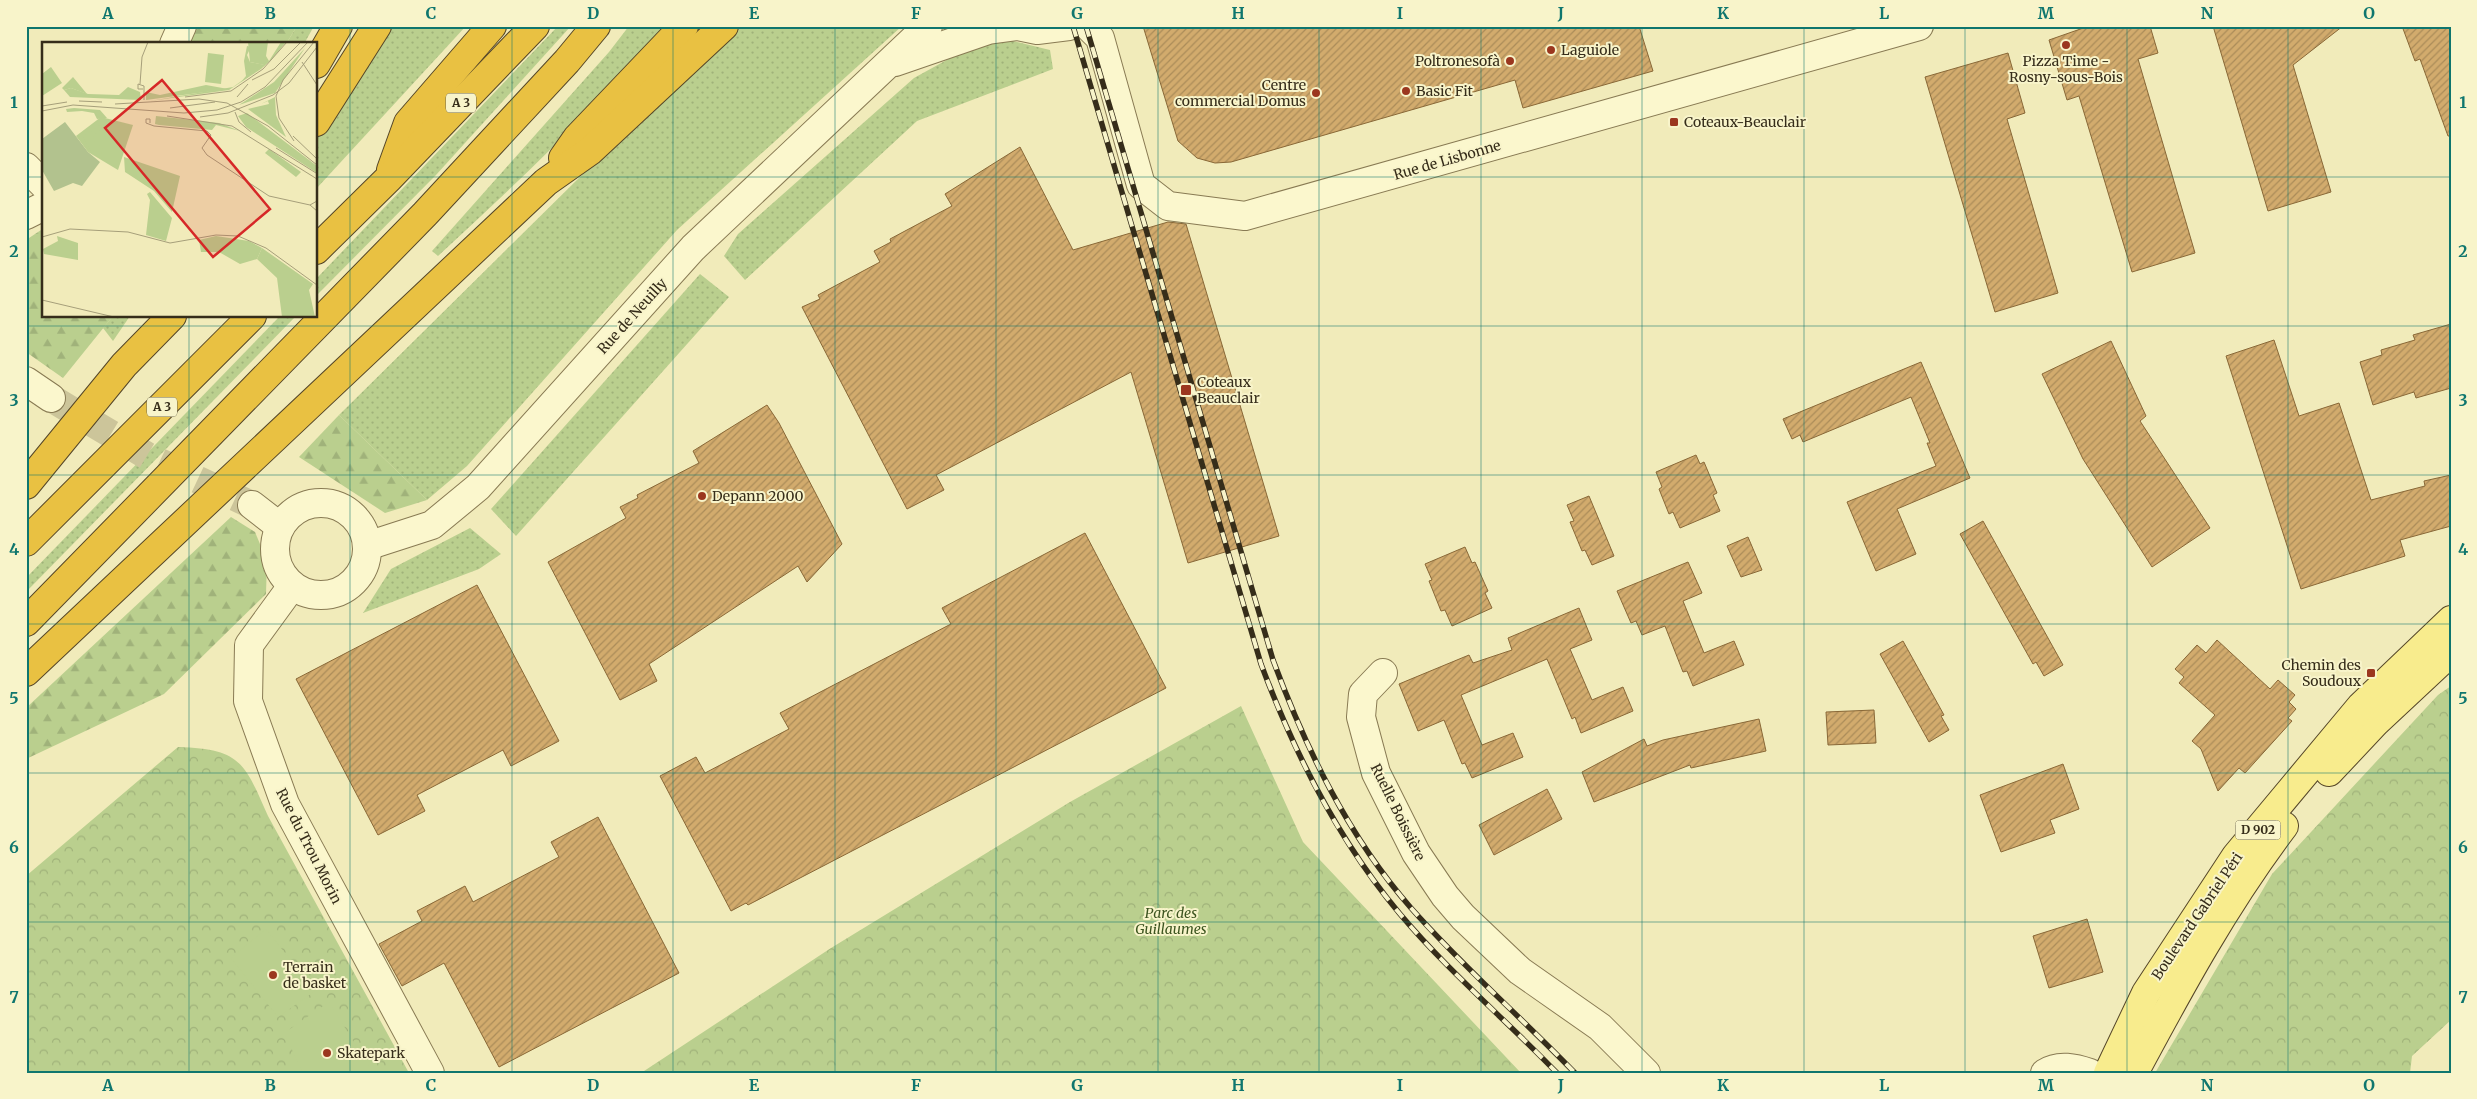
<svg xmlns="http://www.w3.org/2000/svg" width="2477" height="1099" font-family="Merriweather,serif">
<defs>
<pattern id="grass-dots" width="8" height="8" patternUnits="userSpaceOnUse" patternTransform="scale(1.25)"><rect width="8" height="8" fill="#bacf8e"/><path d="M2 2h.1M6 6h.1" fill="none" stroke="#a0b27a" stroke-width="1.8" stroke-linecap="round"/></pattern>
<pattern id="forest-firs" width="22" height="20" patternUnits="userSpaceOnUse" patternTransform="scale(1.25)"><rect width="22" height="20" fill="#bacf8e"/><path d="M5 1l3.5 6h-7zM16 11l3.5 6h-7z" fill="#a0b27a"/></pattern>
<pattern id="park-crowns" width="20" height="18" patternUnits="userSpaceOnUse" patternTransform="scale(1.25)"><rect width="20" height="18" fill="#bacf8e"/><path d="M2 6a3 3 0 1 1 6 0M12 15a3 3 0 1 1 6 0" fill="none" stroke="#a0b27a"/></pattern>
<pattern id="building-hatch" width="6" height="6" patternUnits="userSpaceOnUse" patternTransform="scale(1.25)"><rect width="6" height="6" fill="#d2ab6d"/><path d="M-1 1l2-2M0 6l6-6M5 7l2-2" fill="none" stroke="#ab8c59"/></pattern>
</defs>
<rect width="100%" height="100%" fill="#f1ebba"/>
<g fill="url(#grass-dots)">
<path d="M 297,26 L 314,26 L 304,44 L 286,44 Z"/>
<path d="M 389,26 L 466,26 L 316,189 L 316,137 Z"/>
<path d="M 558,26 L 571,26 L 436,175 L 316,296 L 316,279 Z"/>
<path d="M 629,26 L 665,26 C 596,109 517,183 438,256 L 432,251 L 609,52 Z"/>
<path d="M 740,26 L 902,26 L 677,230 L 467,466 L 427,500 L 339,415 L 583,174 Z"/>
<path d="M 1005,39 L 1050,50 L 1053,69 L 917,121 L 745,280 L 724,256 L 738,234 L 914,78 L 972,46 Z"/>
<path d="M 700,274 L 729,297 L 516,536 L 491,509 Z"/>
<path d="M 113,316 L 130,316 L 113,341 L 103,328 Z"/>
<path d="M 280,316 L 296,316 L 26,592 L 26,578 Z"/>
<path d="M 470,528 L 501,554 L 479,569 L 363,613 L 391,569 Z"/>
</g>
<g fill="url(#forest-firs)">
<path d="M 197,26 L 297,26 L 286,44 L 189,44 Z"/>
<path d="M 44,228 L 44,316 L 113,316 L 63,378 L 26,352 L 26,240 Z"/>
<path d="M 339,415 L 427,500 L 385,513 L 299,457 Z"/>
<path d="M 231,517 L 255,532 L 267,561 L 266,594 L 164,694 L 26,759 L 26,708 Z"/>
</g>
<g fill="url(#park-crowns)">
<path d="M 2451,686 L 2451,1020 L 2412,1056 L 2410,1073 L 2155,1073 L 2272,874 L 2438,695 Z"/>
<path d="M 1241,706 L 1303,842 L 1521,1073 L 641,1073 L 831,948 L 1070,802 Z"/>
<path d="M 178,747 C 241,749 244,762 268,816 L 409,1073 L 26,1073 L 26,876 Z"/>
</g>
<g fill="#bacf8e">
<path d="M 266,929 L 315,991 L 278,1017 L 231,958 Z"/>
<path d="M 329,1002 L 373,1073 L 303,1073 L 284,1033 Z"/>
</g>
<g fill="url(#building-hatch)" stroke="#896837">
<path d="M 1143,26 L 1639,26 L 1653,71 L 1523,108 L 1515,80 L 1231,162 L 1215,163 L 1197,158 L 1178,141 Z"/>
<path d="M 2089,26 L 2150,26 L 2158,53 L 2138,59 L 2195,253 L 2132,272 L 2079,96 L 2067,100 L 2049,40 Z"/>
<path d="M 2213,26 L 2343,26 L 2293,65 L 2331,192 L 2268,211 Z"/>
<path d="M 2402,26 L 2451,26 L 2451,136 L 2448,136 L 2420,59 L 2415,61 Z"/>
<path d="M 2008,53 L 2025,113 L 2007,119 L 2058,293 L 1995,312 L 1925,77 Z"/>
<path d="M 1020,147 L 1073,250 L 1168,222 L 1186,224 L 1279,536 L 1188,563 L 1131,372 L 936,475 L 944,490 L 907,509 L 802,307 L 820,299 L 818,295 L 880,262 L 874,251 L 891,242 L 890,239 L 952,206 L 945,194 Z"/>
<path d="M 2451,324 L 2451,388 L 2416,398 L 2414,392 L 2373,405 L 2360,362 L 2382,355 L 2381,350 L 2415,340 L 2413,335 Z"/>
<path d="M 2274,340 L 2299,416 L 2339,403 L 2371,500 L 2425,486 L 2424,481 L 2451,475 L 2451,526 L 2400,540 L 2405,556 L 2301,589 L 2226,356 Z"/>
<path d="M 2111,341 L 2146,416 L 2140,421 L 2210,528 L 2152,567 L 2083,459 L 2042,374 Z"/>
<path d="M 1921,362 L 1970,478 L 1897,509 L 1916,554 L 1876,571 L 1847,502 L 1936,466 L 1927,443 L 1930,443 L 1911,397 L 1803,442 L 1800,435 L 1792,439 L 1783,419 Z"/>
<path d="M 767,405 L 779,423 L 842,544 L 807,582 L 798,566 L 649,664 L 657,681 L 620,700 L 548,562 L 626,518 L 620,507 L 638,498 L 637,495 L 699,463 L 693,451 Z"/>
<path d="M 1696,455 L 1700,464 L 1704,462 L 1717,493 L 1713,495 L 1720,511 L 1680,528 L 1673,512 L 1669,514 L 1659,489 L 1662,487 L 1656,472 Z"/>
<path d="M 1589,496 L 1614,556 L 1592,565 L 1585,550 L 1582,551 L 1570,522 L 1574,521 L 1567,505 Z"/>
<path d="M 1983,521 L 2063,665 L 2044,676 L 2036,662 L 2033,664 L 1960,534 Z"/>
<path d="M 1085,533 L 1166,688 L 748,905 L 746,903 L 731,911 L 660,776 L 696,757 L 705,773 L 789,729 L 780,713 L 951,624 L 942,608 Z"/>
<path d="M 1748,537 L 1762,570 L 1741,577 L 1727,546 Z"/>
<path d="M 1465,547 L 1472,563 L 1475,562 L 1488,591 L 1485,593 L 1492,608 L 1452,626 L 1445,610 L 1441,611 L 1429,581 L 1432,580 L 1425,564 Z"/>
<path d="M 1688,562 L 1702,593 L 1683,601 L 1704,653 L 1734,641 L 1744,665 L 1693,686 L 1687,671 L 1683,672 L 1665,626 L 1642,635 L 1636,621 L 1631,623 L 1617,591 Z"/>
<path d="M 477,585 L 559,741 L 511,766 L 503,750 L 417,795 L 425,811 L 378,835 L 296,679 Z"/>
<path d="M 1579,608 L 1592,640 L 1570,649 L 1592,700 L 1623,687 L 1633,711 L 1581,733 L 1575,717 L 1572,719 L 1547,659 L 1461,695 L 1482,745 L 1513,733 L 1523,757 L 1472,778 L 1465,763 L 1462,764 L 1444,720 L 1418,731 L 1399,684 L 1469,655 L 1473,663 L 1512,650 L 1508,638 Z"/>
<path d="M 2217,640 L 2270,689 L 2278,680 L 2295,695 L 2289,702 L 2296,709 L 2288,718 L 2292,721 L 2245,773 L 2239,768 L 2218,791 L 2201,749 L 2192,741 L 2215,715 L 2179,683 L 2184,677 L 2175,669 L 2197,645 L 2206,653 Z"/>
<path d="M 1903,641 L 1944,715 L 1941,716 L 1949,730 L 1929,742 L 1880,654 Z"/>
<path d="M 1874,710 L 1876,743 L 1828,745 L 1826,712 Z"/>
<path d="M 1759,719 L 1766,751 L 1691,768 L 1690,765 L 1594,802 L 1582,772 L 1644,739 L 1647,746 L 1663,740 Z"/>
<path d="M 2063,764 L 2079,809 L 2050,820 L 2055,833 L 2001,852 L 1980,795 Z"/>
<path d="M 1547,789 L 1562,819 L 1494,855 L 1479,825 Z"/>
<path d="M 598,817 L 679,973 L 499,1067 L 444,963 L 402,986 L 379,944 L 422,921 L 417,911 L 465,886 L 473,902 L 559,857 L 551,842 Z"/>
<path d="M 2087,919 L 2103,972 L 2049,988 L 2033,936 Z"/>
</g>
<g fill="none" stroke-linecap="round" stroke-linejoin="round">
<path stroke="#ccc59a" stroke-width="28" stroke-dasharray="28 14" stroke-linecap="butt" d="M 51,398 L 149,457 L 252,505"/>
<defs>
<g id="minor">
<path d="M 1088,26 L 1100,38 L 1141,185 L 1168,206 L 1245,216 L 1919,26"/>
<path d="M 174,44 L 182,26"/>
<path d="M 895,62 L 988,30 L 1017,26 L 1037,30 L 1069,26"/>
<path d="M 26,167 L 44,185"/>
<path d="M 26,215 L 44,206"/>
<path d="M 26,381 L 51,398"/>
<circle cx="321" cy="549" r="46"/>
<path d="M 252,505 L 279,526"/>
<path d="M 367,546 L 432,525 L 478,487 L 693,248 L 928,26"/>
<path d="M 292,586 L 249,645 L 248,701 L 285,804 L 430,1073"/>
<path d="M 1383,673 L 1363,694 L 1361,717 L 1376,773 L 1416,853 L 1445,896 L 1463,917 L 1520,971 L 1600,1027 L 1646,1073"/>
<path d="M 2045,1073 C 2059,1064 2075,1068 2090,1073"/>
</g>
<g id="major">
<path d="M 2329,772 L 2376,722 L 2451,652"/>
<path d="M 2108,1073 L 2146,993 L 2236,856 L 2361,706 L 2451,620"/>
<path d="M 2134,1073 C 2180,987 2225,904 2284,826"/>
</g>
<g id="highway">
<path d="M 316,64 L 338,26"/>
<path d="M 316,122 L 377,26"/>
<path d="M 563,158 L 577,138 L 684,26"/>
<path d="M 391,170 L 408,123 L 492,26"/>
<path d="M 316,250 L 388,179 L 535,26"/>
<path d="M 26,485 L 124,365 L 172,316"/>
<path d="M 26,542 L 252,316"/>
<path d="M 26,622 L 425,214 L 567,61 L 596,26"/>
<path d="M 26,672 L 546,182 L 590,151 L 724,26"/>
</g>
</defs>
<use href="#minor" stroke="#887a53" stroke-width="30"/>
<use href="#major" stroke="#554628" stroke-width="30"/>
<use href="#highway" stroke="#554628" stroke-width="30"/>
<use href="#minor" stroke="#fbf7cd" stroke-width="28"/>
<use href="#major" stroke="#f8ec8d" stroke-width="28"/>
<use href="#highway" stroke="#e9c142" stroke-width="28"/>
<defs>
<g id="rail">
<path d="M 1073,26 L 1261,664 C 1295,755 1338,840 1400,914 C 1448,971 1506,1020 1557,1073"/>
<path d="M 1086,26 L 1273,660 C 1306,749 1348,836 1411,908 C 1462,966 1521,1017 1575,1073"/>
</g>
</defs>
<use href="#rail" stroke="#362d1a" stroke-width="5.5"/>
<use href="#rail" stroke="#f8f4ca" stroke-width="4" stroke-dasharray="11" stroke-linecap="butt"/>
</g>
<path fill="none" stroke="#0f766e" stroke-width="1" stroke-opacity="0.55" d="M 189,26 L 189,44M 350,26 L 350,1073M 512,26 L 512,1073M 673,26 L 673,1073M 835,26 L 835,1073M 996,26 L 996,1073M 1158,26 L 1158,1073M 1319,26 L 1319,1073M 1481,26 L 1481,1073M 1642,26 L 1642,1073M 1804,26 L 1804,1073M 1965,26 L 1965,1073M 2127,26 L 2127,1073M 2288,26 L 2288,1073M 26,177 L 44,177M 316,177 L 2451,177M 189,316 L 189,1073M 26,326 L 2451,326M 26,475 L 2451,475M 26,624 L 2451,624M 26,773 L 2451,773M 26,922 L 2451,922"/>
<g fill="#9b371f" stroke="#f8f4ca" stroke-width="2">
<circle cx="2066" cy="45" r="5"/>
<circle cx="1551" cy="50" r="5"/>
<circle cx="1510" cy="61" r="5"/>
<circle cx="1406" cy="91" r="5"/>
<circle cx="1316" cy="93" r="5"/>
<rect x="1669" y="117" width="10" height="10" rx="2.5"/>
<rect x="1180" y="384" width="12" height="12" rx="2.5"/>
<circle cx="702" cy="496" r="5"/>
<rect x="2366" y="668" width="10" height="10" rx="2.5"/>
<circle cx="273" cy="975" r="5"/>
<circle cx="327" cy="1053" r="5"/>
</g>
<g text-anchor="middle" stroke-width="4" stroke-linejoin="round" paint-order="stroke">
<g fill="#f8f4ca" stroke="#70694f" stroke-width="1">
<rect x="446" y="93.5" width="30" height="19" rx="4"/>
<rect x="147" y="397.5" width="30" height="19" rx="4"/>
<rect x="2235.5" y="820.5" width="45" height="19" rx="4"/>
</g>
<g font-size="12" font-weight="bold" fill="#362d1a">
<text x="461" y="107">A 3</text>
<text x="162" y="411">A 3</text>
<text x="2258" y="834">D 902</text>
</g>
<g font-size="14" fill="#362d1a" stroke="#f8f4ca" text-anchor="start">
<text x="1561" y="55">Laguiole</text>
<text x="1500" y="66" text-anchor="end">Poltronesofà</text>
<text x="2066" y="66" text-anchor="middle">Pizza Time -<tspan x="2066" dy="16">Rosny-sous-Bois</tspan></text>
<text x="1306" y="90" text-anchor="end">Centre<tspan x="1306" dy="16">commercial Domus</tspan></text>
<text x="1416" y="96">Basic Fit</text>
<text x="1684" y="127">Coteaux-Beauclair</text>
<text x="1197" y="387">Coteaux<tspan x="1197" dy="16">Beauclair</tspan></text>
<text x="712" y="501">Depann 2000</text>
<text x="2361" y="670" text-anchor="end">Chemin des<tspan x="2361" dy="16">Soudoux</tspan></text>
<text x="283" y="972">Terrain<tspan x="283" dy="16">de basket</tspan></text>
<text x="337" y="1058">Skatepark</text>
</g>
<g font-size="14" fill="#362d1a" stroke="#f8f4ca">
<text transform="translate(1447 160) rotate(-16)" y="5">Rue de Lisbonne</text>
<text transform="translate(632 316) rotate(-48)" y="5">Rue de Neuilly</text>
<text transform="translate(1398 812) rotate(64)" y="5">Ruelle Boissière</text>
<text transform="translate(309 846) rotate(63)" y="5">Rue du Trou Morin</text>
<text transform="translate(2197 916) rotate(-56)" y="5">Boulevard Gabriel Péri</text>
</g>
<g font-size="14" font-style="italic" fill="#3c541f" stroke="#f8f4ca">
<text x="1171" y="918">Parc des<tspan x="1171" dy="16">Guillaumes</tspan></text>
</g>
</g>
<g transform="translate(42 42)">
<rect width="275" height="275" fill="#f1ebba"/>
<path d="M 206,0 L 226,0 L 224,14 L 227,19 L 239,0 L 244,0 L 230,17 L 219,27 L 187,48 L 108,59 L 191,45 L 222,23 L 208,20 ZM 263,6 L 233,51 L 197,63 L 232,40 ZM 31,35 L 45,52 L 29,46 L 22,48 L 20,46 ZM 233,55 L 234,73 L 244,95 L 206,67 L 227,62 L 226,59 L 219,62 ZM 32,66 L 58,68 L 65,76 L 55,77 L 52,71 L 40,69 L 25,70 L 24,67 ZM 205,71 L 275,124 L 275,131 L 204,85 L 196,74 ZM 114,74 L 177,81 L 198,89 L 174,83 L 170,88 L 117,83 L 113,82 ZM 220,206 L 271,242 L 267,248 L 273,275 L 240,275 L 235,236 L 215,217 Z" fill="#bacf8e"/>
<path d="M 205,4 L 209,5 L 205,13 L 208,20 L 223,23 L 199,40 L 204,34 L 202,19 ZM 164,43 L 186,47 L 104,58 L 104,50 L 118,53 ZM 86,45 L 98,50 L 99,58 L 28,55 L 22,48 L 29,46 L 46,52 L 77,53 ZM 227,107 L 259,130 L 254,135 L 223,111 Z" fill="#bacf8e"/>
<path d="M 23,80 L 46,110 L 58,120 L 40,144 L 31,141 L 12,149 L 0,128 L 0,97 Z" fill="#b2c28e"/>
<path d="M 59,75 L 91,83 L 76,128 L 46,110 L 34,94 ZM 82,115 L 138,134 L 130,170 L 112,149 L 83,130 ZM 108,150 L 130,176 L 124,199 L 104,193 L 108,158 L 105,152 ZM 15,194 L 36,201 L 36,218 L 2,212 L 1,207 L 16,199 ZM 174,194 L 207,199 L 220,206 L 215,217 L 198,222 L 177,210 L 159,210 L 157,198 Z" fill="#bacf8e"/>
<path d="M 166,11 L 182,13 L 179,42 L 163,40 ZM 9,25 L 20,41 L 0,54 L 0,32 ZM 67,82 L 51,94 L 53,100 L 61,106 L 58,116 L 49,109 L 41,95 L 56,84 Z" fill="#bacf8e"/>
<path fill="none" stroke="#a69f7a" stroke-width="1" d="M 260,20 L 275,43M 210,38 L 232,27 L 259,0M 98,42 L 100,15 L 106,0M 101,47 L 96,47 L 96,42 L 102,44 L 102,58M 143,55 L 189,49 L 221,27 L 245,0M 195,55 L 206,42M 37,59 L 60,60M 73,62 L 157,57 L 185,61 L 226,84 L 275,123M 0,64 L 25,60M 128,66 L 173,60M 0,69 L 31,63 L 142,71 L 175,68 L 199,60 L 223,45 L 266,0M 193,70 L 197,80 L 209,90M 125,74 L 190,84 L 275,137M 158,75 L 186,71 L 231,53 L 247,41 L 275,5M 108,81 L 108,77 L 104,77 L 104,81 L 112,84 L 165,89M 165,89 L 169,93 L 160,106 L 165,113 L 227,154 L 268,163M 251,94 L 275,117M 252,99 L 237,76 L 234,54 L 241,38 L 272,0M 234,106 L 274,131M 275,159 L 268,163 L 275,169M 0,195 L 28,187 L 86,190 L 128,201 L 174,193 L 196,194 L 224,206 L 275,243M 0,258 L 72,275"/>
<path fill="#d62828" fill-opacity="0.15" stroke="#d62828" stroke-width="2.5" d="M 120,38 L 228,167 L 171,215 L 63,86 Z"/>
<rect width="275" height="275" fill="none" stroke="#362d1a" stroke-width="2.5"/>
</g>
<rect width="2477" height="1099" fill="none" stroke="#f8f4ca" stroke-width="55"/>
<rect x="28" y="28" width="2422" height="1044" fill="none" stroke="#0f766e" stroke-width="2"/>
<g font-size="16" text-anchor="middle" font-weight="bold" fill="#0f766e">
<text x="108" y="19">A</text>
<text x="270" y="19">B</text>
<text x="431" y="19">C</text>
<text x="593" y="19">D</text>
<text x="754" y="19">E</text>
<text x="916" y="19">F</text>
<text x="1077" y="19">G</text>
<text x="1238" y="19">H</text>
<text x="1400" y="19">I</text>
<text x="1561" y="19">J</text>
<text x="1723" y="19">K</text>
<text x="1884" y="19">L</text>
<text x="2046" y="19">M</text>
<text x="2207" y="19">N</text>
<text x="2369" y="19">O</text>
<text x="14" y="108">1</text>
<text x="2463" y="108">1</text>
<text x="14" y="257">2</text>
<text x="2463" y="257">2</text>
<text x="14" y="406">3</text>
<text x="2463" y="406">3</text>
<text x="14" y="555">4</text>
<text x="2463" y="555">4</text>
<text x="14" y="704">5</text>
<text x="2463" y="704">5</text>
<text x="14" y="853">6</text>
<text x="2463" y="853">6</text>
<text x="14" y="1003">7</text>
<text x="2463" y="1003">7</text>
<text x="108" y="1091">A</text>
<text x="270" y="1091">B</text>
<text x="431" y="1091">C</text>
<text x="593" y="1091">D</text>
<text x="754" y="1091">E</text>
<text x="916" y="1091">F</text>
<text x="1077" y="1091">G</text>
<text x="1238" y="1091">H</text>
<text x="1400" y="1091">I</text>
<text x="1561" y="1091">J</text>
<text x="1723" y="1091">K</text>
<text x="1884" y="1091">L</text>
<text x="2046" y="1091">M</text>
<text x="2207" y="1091">N</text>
<text x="2369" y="1091">O</text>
</g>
</svg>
